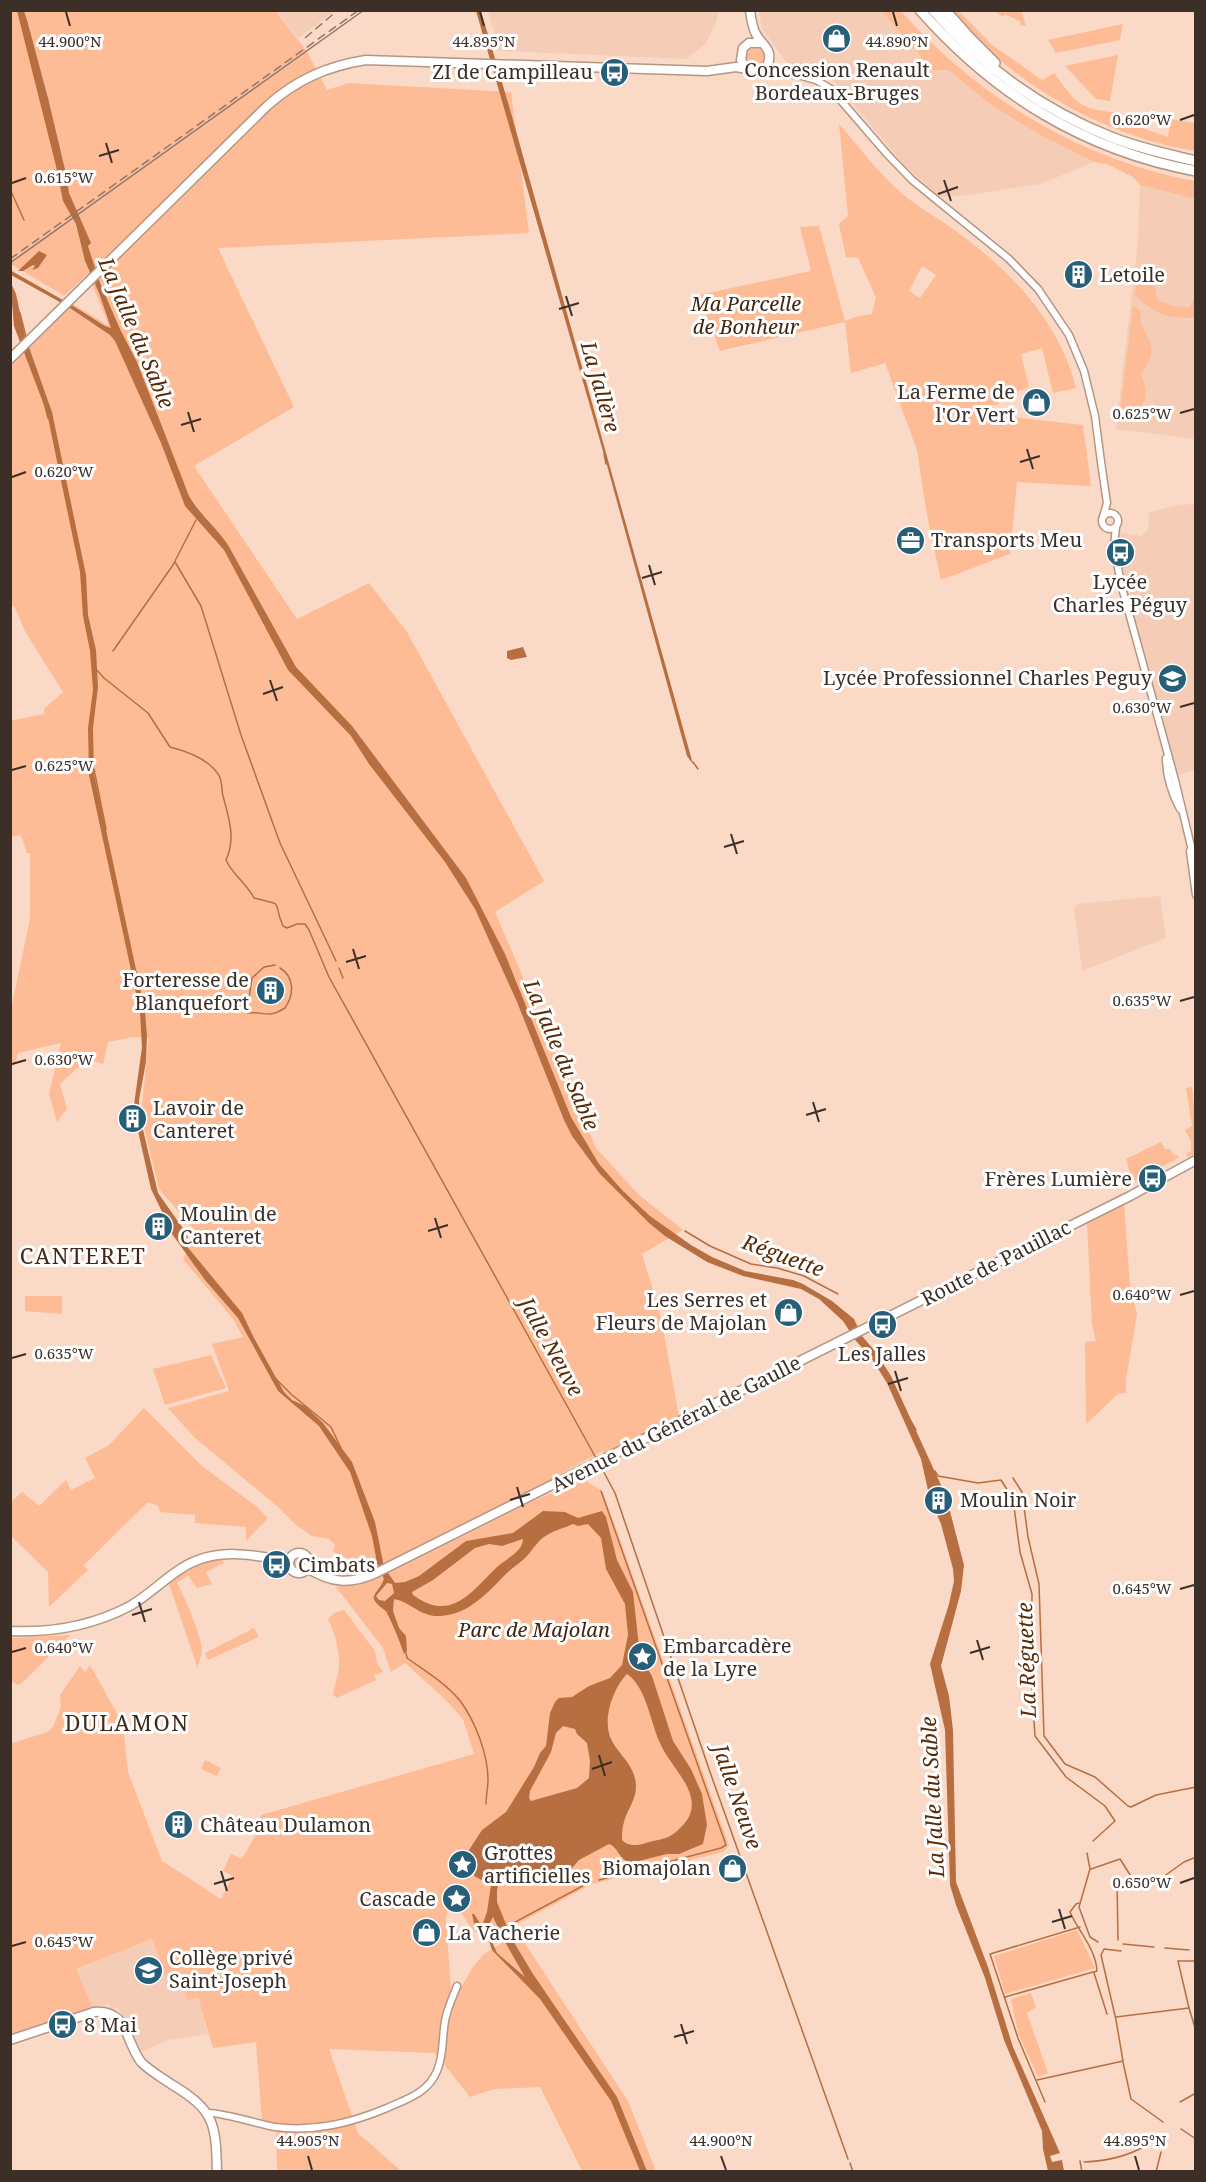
<svg xmlns="http://www.w3.org/2000/svg" width="1206" height="2182" font-family="'Noto Serif',serif">
<rect width="100%" height="100%" fill="#fad9c6"/>
<g fill="#f5cdb6">
<path d="M 275,11 L 335,11 L 298,38 Z"/>
<path d="M 488,11 L 488,10 L 719,11 L 715,25 L 706,43 L 687,59 L 500,51 Z"/>
<path d="M 759,11 L 882,11 L 932,70 L 948,70 L 990,104 L 1038,134 L 1094,162 L 1040,184 L 970,195 L 945,197 L 937,195 L 904,165 L 824,69 L 790,67 L 762,29 Z"/>
<path d="M 1140,185 L 1195,199 L 1195,439 L 1116,429 L 1138,241 Z"/>
<path d="M 1195,504 L 1195,769 L 1179,775 L 1175,772 L 1126,586 L 1116,536 L 1117,532 L 1141,536 L 1148,530 L 1149,512 L 1179,505 Z"/>
<path d="M 1160,896 L 1166,938 L 1082,971 L 1074,908 L 1077,904 Z"/>
<path d="M 152,1939 L 167,1979 L 182,1981 L 198,1998 L 208,2034 L 168,2040 L 138,2053 L 118,2007 L 111,2009 L 109,2004 L 93,2008 L 75,1969 Z"/>
</g>
<g fill="#febc96" fill-rule="evenodd">
<path d="M 998,10 L 1021,11 L 1026,26 L 1020,25 L 1021,22 L 1005,14 L 1003,17 L 997,13 Z"/>
<path d="M 11,11 L 275,11 L 306,50 L 327,90 L 349,83 L 511,92 L 529,233 L 218,248 L 294,407 L 194,466 L 297,619 L 369,583 L 407,632 L 544,881 L 495,912 L 596,1148 L 639,1195 L 683,1230 L 642,1254 L 661,1317 L 681,1428 L 609,1463 L 603,1451 L 560,1474 L 544,1484 L 393,1560 L 375,1565 L 358,1574 L 353,1561 L 333,1552 L 335,1545 L 329,1539 L 312,1536 L 295,1524 L 278,1507 L 195,1438 L 168,1408 L 229,1391 L 212,1344 L 243,1337 L 233,1319 L 183,1259 L 197,1233 L 159,1189 L 141,1115 L 149,1038 L 132,1037 L 108,1042 L 103,1064 L 87,1059 L 60,1084 L 67,1109 L 57,1122 L 49,1094 L 61,1043 L 18,1053 L 15,1065 L 11,1066 L 11,1009 L 30,919 L 30,853 L 27,853 L 21,835 L 11,837 L 10,721 L 44,714 L 44,709 L 63,692 L 26,633 L 14,606 L 11,607 L 11,366 L 73,304 L 109,326 L 88,274 L 64,296 L 11,264 Z"/>
<path d="M 882,11 L 901,11 C 977,97 1081,160 1195,181 L 1195,199 L 1140,185 L 1133,177 L 1107,164 L 1094,162 L 1038,134 L 990,104 L 948,70 L 932,70 Z"/>
<path d="M 950,11 L 959,11 L 991,44 L 1042,80 L 1054,73 C 1078,105 1079,109 1120,113 L 1119,120 L 1168,137 L 1170,119 L 1195,123 L 1195,151 C 1117,138 1044,100 984,47 C 972,36 961,23 950,11 Z"/>
<path d="M 1123,24 L 1120,40 L 1056,53 L 1048,40 Z"/>
<path d="M 749,48 L 751,49 L 760,48 L 765,54 L 765,58 L 762,65 L 754,68 L 745,60 L 746,52 Z"/>
<path d="M 1118,55 L 1110,101 L 1096,99 L 1065,66 Z"/>
<path d="M 839,124 C 861,149 879,174 904,195 C 919,208 937,217 953,229 C 1009,269 1059,320 1076,388 L 1053,393 L 1042,348 L 1021,354 L 1029,387 L 1005,396 L 997,405 L 989,405 L 995,415 L 1083,425 L 1091,486 L 1017,482 L 1010,554 L 941,580 L 927,515 L 917,450 L 885,363 L 851,373 L 845,322 L 720,351 L 699,295 L 811,271 L 800,227 L 819,226 L 845,321 L 858,316 L 872,314 L 876,297 L 858,258 L 846,257 L 839,224 L 848,216 ZM 922,266 L 936,275 L 920,298 L 909,291 Z"/>
<path d="M 1142,270 L 1149,273 C 1154,283 1157,290 1157,300 C 1167,304 1178,309 1189,307 L 1195,296 L 1195,318 C 1166,318 1155,315 1134,294 Z"/>
<path d="M 1133,305 L 1141,312 C 1137,338 1167,340 1141,374 C 1150,398 1146,404 1129,421 L 1119,420 Z"/>
<path d="M 1192,1087 L 1195,1113 L 1195,1154 L 1188,1157 L 1186,1154 L 1191,1151 L 1191,1141 L 1185,1130 L 1192,1126 L 1186,1088 Z"/>
<path d="M 1161,1142 L 1165,1149 L 1170,1149 L 1173,1154 L 1179,1156 L 1175,1160 L 1132,1182 L 1126,1159 Z"/>
<path d="M 1124,1205 L 1130,1285 L 1137,1314 L 1126,1380 L 1126,1393 L 1118,1394 L 1086,1424 L 1085,1342 L 1096,1341 L 1092,1325 L 1087,1223 Z"/>
<path d="M 25,1296 L 62,1296 L 62,1314 L 25,1311 Z"/>
<path d="M 211,1355 L 226,1388 L 165,1405 L 153,1369 Z"/>
<path d="M 144,1408 L 202,1466 L 256,1506 L 268,1518 L 246,1541 L 246,1527 L 195,1523 L 195,1515 L 160,1512 L 158,1506 L 148,1502 L 84,1565 L 88,1570 L 49,1607 L 48,1572 L 11,1536 L 11,1502 L 22,1492 L 39,1506 L 66,1480 L 71,1490 L 95,1478 L 85,1458 L 109,1445 Z"/>
<path d="M 585,1480 L 603,1492 L 729,1845 L 723,1852 L 592,1884 L 493,1937 C 476,1939 469,1925 461,1912 L 448,1909 L 446,1918 L 451,1989 L 460,1989 L 473,1967 L 484,1954 L 518,1933 L 628,2101 L 656,2171 L 582,2171 L 540,2087 L 494,2089 L 470,2097 L 435,2053 L 329,2049 L 358,2133 L 401,2171 L 277,2171 L 276,2124 L 262,2121 L 256,2042 L 213,2048 L 198,1998 L 187,2000 L 182,1982 L 167,1979 L 152,1939 L 76,1969 L 93,2008 L 11,2036 L 10,1744 L 47,1732 L 53,1727 L 61,1707 L 60,1695 L 80,1666 L 85,1672 L 90,1665 L 123,1724 L 128,1772 L 162,1861 L 221,1899 L 233,1876 L 223,1871 L 231,1854 L 242,1859 L 260,1827 L 261,1815 L 474,1754 L 463,1719 L 445,1699 L 405,1663 L 391,1672 L 383,1648 L 336,1587 L 359,1584 L 381,1577 L 535,1500 Z"/>
<circle cx="299" cy="1563" r="7"/>
<path d="M 222,1558 L 224,1563 L 206,1572 L 212,1584 L 197,1588 L 188,1575 L 177,1583 C 184,1595 202,1637 202,1650 C 202,1656 198,1662 198,1669 L 169,1584 C 185,1570 202,1562 222,1558 Z"/>
<path d="M 344,1610 L 375,1651 L 377,1663 L 383,1672 L 374,1675 L 376,1680 L 337,1698 L 333,1695 C 334,1686 338,1676 339,1667 C 340,1650 335,1634 328,1619 L 334,1613 Z"/>
<path d="M 254,1628 L 259,1637 L 208,1660 L 205,1653 Z"/>
<path d="M 70,1635 L 22,1683 L 17,1685 L 11,1681 L 11,1638 Z"/>
<path d="M 205,1760 L 221,1768 L 217,1776 L 201,1769 Z"/>
<path d="M 1077,1930 L 1095,1968 L 1005,1994 L 994,1956 Z"/>
<path d="M 1031,1993 L 1036,2007 L 1027,2013 L 1048,2073 L 1038,2077 L 1018,2033 L 1011,1999 Z"/>
</g>
<g fill="#b76f41" fill-rule="evenodd">
<path d="M 17,11 L 24,11 L 27,20 L 48,98 L 67,178 L 69,193 L 91,243 L 88,246 L 100,283 L 120,329 L 137,362 L 189,496 C 200,515 217,528 228,545 L 296,667 L 352,726 L 466,878 L 505,954 L 571,1117 L 599,1164 L 623,1191 L 650,1216 L 691,1245 L 712,1257 L 745,1271 L 793,1280 L 803,1284 L 832,1301 L 854,1319 L 862,1336 L 875,1351 L 891,1376 L 946,1496 L 964,1565 L 961,1591 L 941,1666 L 949,1696 L 953,1730 L 956,1882 L 988,1967 L 1013,2047 L 1060,2153 L 1050,2156 L 1052,2162 L 1062,2160 L 1064,2171 L 1048,2171 L 1043,2149 L 1042,2131 L 1004,2040 L 985,1978 L 956,1905 L 950,1885 L 945,1730 L 930,1664 L 949,1604 L 954,1581 L 953,1569 L 941,1524 L 930,1499 L 921,1459 L 887,1383 L 870,1356 L 856,1341 L 843,1321 L 819,1299 L 801,1289 L 743,1276 L 707,1262 L 665,1236 L 649,1223 L 600,1174 L 572,1136 L 564,1120 L 517,1002 L 475,909 L 445,862 L 369,764 L 351,736 L 288,670 L 224,550 L 185,506 L 161,443 L 115,341 L 110,335 L 67,306 L 11,275 L 10,270 L 70,304 L 105,326 L 111,328 L 99,293 L 85,261 L 76,224 L 63,201 L 56,166 Z"/>
<path d="M 476,11 L 481,11 L 511,113 L 693,764 L 687,756 L 605,458 Z"/>
<path d="M 39,251 L 47,255 L 38,268 L 32,270 L 35,266 L 33,265 L 23,271 L 18,271 Z"/>
<path d="M 10,281 L 16,294 L 25,336 L 52,412 L 86,575 L 88,615 L 96,650 L 98,687 L 93,728 L 94,774 L 145,1011 L 147,1037 L 146,1062 L 139,1100 L 139,1113 L 158,1193 L 187,1234 L 188,1236 L 185,1244 L 242,1313 L 254,1338 L 284,1392 L 292,1400 L 305,1406 L 323,1423 L 352,1462 L 375,1522 L 384,1567 L 395,1583 L 405,1582 L 419,1576 L 466,1541 L 513,1533 L 543,1511 L 565,1512 L 578,1518 L 602,1511 L 606,1517 L 617,1560 L 633,1592 L 640,1656 L 652,1676 L 673,1741 L 691,1769 L 702,1794 L 707,1825 L 703,1844 L 679,1854 L 667,1854 L 631,1863 C 619,1860 619,1848 609,1844 L 579,1860 L 566,1875 L 555,1879 L 531,1880 L 500,1878 L 497,1890 L 497,1902 L 512,1939 L 533,1974 L 617,2097 L 647,2171 L 640,2171 L 611,2101 L 540,1999 L 492,1950 L 488,1938 L 475,1928 L 472,1914 L 474,1914 L 480,1923 L 483,1923 L 487,1912 L 491,1885 L 474,1876 L 476,1863 L 469,1858 L 467,1853 L 482,1830 L 506,1812 L 534,1767 L 540,1753 L 546,1746 L 550,1713 L 555,1702 L 559,1698 L 572,1697 L 589,1686 L 610,1678 L 622,1665 L 628,1635 L 625,1604 L 606,1569 L 601,1538 L 588,1524 L 578,1526 L 573,1524 C 564,1528 552,1531 544,1537 C 536,1543 532,1551 526,1557 C 520,1563 513,1567 508,1572 C 489,1591 469,1615 440,1616 C 420,1617 411,1602 394,1599 L 393,1611 L 399,1628 L 406,1636 L 407,1651 L 404,1654 C 399,1639 393,1625 386,1611 C 364,1595 377,1597 384,1579 L 377,1563 L 372,1536 L 350,1472 L 319,1426 L 278,1391 L 238,1318 L 205,1280 L 167,1227 L 166,1220 L 151,1189 L 138,1131 L 134,1105 L 142,1047 L 140,1012 L 89,775 L 88,728 L 93,690 L 90,651 L 83,616 L 80,572 L 47,413 L 14,326 ZM 523,1539 C 523,1552 505,1559 496,1568 C 471,1592 451,1623 413,1595 L 412,1592 L 433,1580 L 475,1548 L 489,1544 L 502,1546 ZM 387,1583 L 392,1584 L 394,1593 L 385,1601 L 379,1600 L 376,1596 ZM 627,1674 C 647,1688 650,1722 660,1743 C 670,1768 708,1796 684,1824 C 672,1837 668,1838 653,1841 C 642,1844 631,1849 622,1840 C 622,1834 622,1828 624,1822 C 627,1810 636,1800 636,1787 C 636,1765 619,1756 611,1739 C 602,1720 613,1688 627,1674 ZM 563,1726 L 575,1729 L 577,1734 L 587,1743 L 590,1761 L 589,1778 L 577,1788 L 531,1801 L 529,1798 L 530,1791 L 551,1752 L 556,1733 ZM 493,1917 L 505,1942 L 525,1977 L 497,1953 L 490,1937 L 485,1931 Z"/>
<path d="M 523,647 L 527,657 L 511,660 L 507,658 L 507,651 Z"/>
</g>
<g fill="none" stroke-linecap="round" stroke-linejoin="round">
<g stroke="#b76f41" stroke-width="1.5">
<path d="M 10,189 L 24,220"/>
<path d="M 20,313 L 26,337"/>
<path d="M 44,402 L 48,418"/>
<path d="M 604,454 L 606,464"/>
<path d="M 175,562 L 201,606 L 241,735 L 280,843 L 336,961"/>
<path d="M 113,651 L 173,565 L 196,520"/>
<path d="M 96,669 L 104,678 L 148,713 L 170,747 C 186,751 208,759 218,774 C 223,780 221,789 223,796 C 229,818 236,839 226,860 C 232,874 247,884 254,898 C 287,907 271,898 283,926 L 287,928 L 297,924 L 305,924 L 309,930 L 329,977 L 596,1458"/>
<path d="M 693,762 L 698,769"/>
<path d="M 94,769 L 106,829"/>
<path d="M 275,965 L 264,967 L 252,978 L 249,998 L 244,1004 L 244,1010 L 248,1013 C 264,1011 268,1019 285,1008 C 294,995 295,977 280,968"/>
<path d="M 339,968 L 343,978"/>
<path d="M 685,1231 L 710,1246 L 751,1264 L 777,1268 L 804,1276 L 838,1294"/>
<path d="M 275,1378 L 291,1394 L 331,1427 L 341,1448"/>
<path d="M 911,1421 L 916,1430"/>
<path d="M 600,1465 L 615,1493 L 710,1772 L 848,2159"/>
<path d="M 935,1471 L 938,1476 L 978,1483 L 1001,1480 L 1013,1499 L 1020,1552 L 1032,1594 L 1031,1675 L 1035,1736 L 1066,1777 L 1105,1806 L 1115,1821 L 1093,1841"/>
<path d="M 1013,1478 L 1022,1492 L 1028,1537 L 1039,1584 L 1044,1736 L 1065,1764 L 1095,1777 L 1128,1806 L 1131,1807 L 1156,1795 L 1196,1787"/>
<path d="M 406,1653 L 407,1658 C 425,1671 447,1684 461,1702 C 476,1723 488,1755 488,1780 C 488,1788 486,1796 486,1804"/>
<path d="M 1087,1853 L 1090,1869 L 1079,1907 L 1090,1937 L 1098,1942"/>
<path d="M 1091,1869 L 1120,1859 L 1134,1881"/>
<path d="M 599,1880 L 721,1848 L 726,1845 L 601,1491"/>
<path d="M 1079,1903 L 1076,1904 L 1070,1912 C 1078,1931 1096,1949 1097,1971 L 1094,1972"/>
<path d="M 506,1927 L 592,1881"/>
<path d="M 1118,1940 L 1117,1881 L 1156,1882 L 1184,1862 L 1196,1857"/>
<path d="M 1123,1944 L 1154,1947"/>
<path d="M 1165,1948 L 1189,1950"/>
<path d="M 1094,1973 L 1107,2014"/>
<path d="M 1005,1997 L 1093,1972"/>
<path d="M 1189,2008 L 1196,2031"/>
<path d="M 1116,2017 L 1189,2008 L 1178,1961 L 1196,1961"/>
<path d="M 1123,2062 L 1131,2099 L 1163,2122"/>
<path d="M 1037,2080 L 1123,2061 L 1116,2020 L 1101,1955 L 1104,1949 L 1121,1951"/>
<path d="M 1045,2102 L 1018,2038 L 990,1954 L 1080,1927"/>
<path d="M 1180,2102 L 1196,2093"/>
<path d="M 1181,2129 L 1196,2139"/>
<path d="M 1080,2161 L 1082,2172"/>
<path d="M 1084,2162 C 1107,2161 1127,2157 1147,2145"/>
<path d="M 850,2163 L 853,2172"/>
<path d="M 1156,2172 L 1161,2152"/>
</g>
<defs>
<g id="minor">
<path d="M 761,70 L 802,76 L 816,80 L 831,89 L 887,154 L 912,180 L 1009,259 L 1038,289 L 1069,335 L 1084,371 L 1095,416 L 1101,462 L 1107,503 L 1103,517"/>
<circle cx="1110" cy="521" r="8"/>
<path d="M 1116,527 L 1114,546 L 1121,584 L 1175,780 L 1196,867"/>
<path d="M 1166,758 C 1166,775 1172,794 1180,809"/>
<path d="M 1190,851 L 1196,895"/>
<path d="M 208,2113 C 216,2111 262,2125 275,2127 C 315,2132 351,2123 387,2108 C 407,2099 428,2093 437,2071 C 444,2055 442,2038 445,2021 C 447,2009 453,1997 457,1986"/>
</g>
<g id="major">
<path d="M 750,10 C 751,18 752,27 756,34 C 759,41 768,46 769,54 C 772,72 749,77 741,60 L 743,48 L 749,43 L 761,43"/>
<path d="M 10,359 L 267,106 C 296,80 327,66 366,60 L 707,71 L 736,67 L 747,69"/>
<circle cx="299" cy="1563" r="10"/>
<path d="M 307,1568 C 332,1583 349,1585 376,1573 L 1130,1196 L 1196,1160"/>
<path d="M 10,1631 C 53,1633 92,1626 130,1606 C 149,1595 164,1579 182,1568 C 215,1547 253,1554 289,1562"/>
<path d="M 10,2040 L 94,2012 C 128,2009 125,2041 141,2062 C 150,2071 161,2077 171,2084 C 214,2110 216,2122 217,2172"/>
</g>
<g id="highway">
<path d="M 920,10 C 995,95 1084,150 1196,171"/>
<path d="M 933,10 C 981,66 1043,110 1111,137 C 1138,148 1167,154 1196,161"/>
<path d="M 945,10 L 971,39 L 995,63"/>
</g>
</defs>
<use href="#minor" stroke="#b59684" stroke-width="9"/>
<use href="#major" stroke="#b59684" stroke-width="11"/>
<use href="#highway" stroke="#b59684" stroke-width="12"/>
<use href="#minor" stroke="#fff" stroke-width="6"/>
<use href="#major" stroke="#fff" stroke-width="8"/>
<use href="#highway" stroke="#fff" stroke-width="9"/>
<path stroke="#8e786c" stroke-width="1.5" d="M 10,263 L 364,10"/>
<g stroke="#8e786c" stroke-width="1.5" stroke-dasharray="9 4.5" stroke-linecap="butt">
<path d="M 305,38 L 338,10"/>
<path d="M 10,259 L 359,10"/>
</g>
</g>
<path fill="none" stroke="#3c2f28" stroke-width="2" d="M 66,12 L 70,26M 480,12 L 484,26M 893,12 L 897,26M 1180,120 L 1194,115M 106,143 L 112,163M 99,156 L 119,150M 944,180 L 951,201M 12,183 L 26,178M 938,194 L 958,187M 566,296 L 572,316M 559,309 L 579,303M 188,412 L 194,432M 1180,413 L 1194,409M 181,425 L 201,419M 1027,449 L 1033,469M 1020,462 L 1040,456M 12,477 L 26,472M 649,565 L 655,585M 642,578 L 662,572M 270,680 L 277,701M 263,694 L 283,687M 1180,707 L 1194,703M 12,770 L 26,766M 731,834 L 737,854M 724,847 L 744,841M 353,949 L 359,969M 346,962 L 366,956M 1180,1001 L 1194,997M 12,1064 L 26,1060M 813,1102 L 819,1122M 806,1115 L 826,1109M 435,1218 L 441,1238M 428,1231 L 448,1225M 1180,1295 L 1194,1291M 12,1358 L 26,1354M 895,1371 L 901,1391M 888,1384 L 908,1378M 517,1487 L 523,1507M 510,1500 L 530,1494M 1180,1589 L 1194,1585M 139,1602 L 145,1622M 132,1615 L 152,1609M 977,1640 L 983,1660M 12,1652 L 26,1648M 970,1653 L 990,1647M 599,1755 L 605,1776M 592,1769 L 612,1762M 221,1871 L 227,1891M 1180,1883 L 1194,1878M 214,1884 L 234,1878M 1059,1909 L 1065,1929M 1052,1922 L 1072,1916M 12,1946 L 26,1942M 681,2024 L 687,2044M 674,2037 L 694,2031M 308,2156 L 312,2170M 721,2156 L 726,2170M 1135,2156 L 1139,2170"/>
<defs>
<symbol id="shop-disc" viewBox="-11 -11 22 22"><circle r="9.5" fill="#275f79" stroke="#fff"/><path d="M-5-2.5h2.3a2.7 3.5 0 0 1 5.4 0H5L5.5 6h-11ZM-1.5-2.5h3a1.5 2.3 0 0 0-3 0Z" fill="#fff"/></symbol>
<symbol id="bus-disc" viewBox="-11 -11 22 22"><circle r="9.5" fill="#275f79" stroke="#fff"/><path d="M-5-6H5V4H4V6H2V4H-2V6H-4V4H-5ZM-3.5-4V0h7V-4ZM-3.5 1.2v1.5H-2V1.2ZM2 1.2v1.5H3.5V1.2Z" fill="#fff"/></symbol>
<symbol id="building-disc" viewBox="-11 -11 22 22"><circle r="9.5" fill="#275f79" stroke="#fff"/><path d="M-4-6H4V6H1V3H-1V6H-4ZM-2.5-4.3h1.7v1.8h-1.7ZM.8-4.3h1.7v1.8H.8ZM-2.5-1h1.7V.8h-1.7ZM.8-1h1.7V.8H.8Z" fill="#fff"/></symbol>
<symbol id="office-disc" viewBox="-11 -11 22 22"><circle r="9.5" fill="#275f79" stroke="#fff"/><path d="M-6-3h4V-5.5h4V-3h4V5H-6ZM-1-4.5V-3h2v-1.5ZM-6 0V1H6V0Z" fill="#fff"/></symbol>
<symbol id="school-disc" viewBox="-11 -11 22 22"><circle r="9.5" fill="#275f79" stroke="#fff"/><path d="M0-5L7-2L0 1L-7-2ZM-4 1L0 2.5L4 1V4Q0 6-4 4Z" fill="#fff"/></symbol>
<symbol id="sight-disc" viewBox="-11 -11 22 22"><circle r="9.5" fill="#275f79" stroke="#fff"/><path d="M0-6L1.8-2.2L6-1.7L2.9 1.2L3.7 5.4L0 3.3L-3.7 5.4L-2.9 1.2L-6-1.7L-1.8-2.2Z" fill="#fff"/></symbol>
</defs>
<g fill-rule="evenodd">
<use href="#shop-disc" x="820" y="22" width="33" height="33"/>
<use href="#bus-disc" x="598" y="56" width="33" height="33"/>
<use href="#building-disc" x="1062" y="258" width="33" height="33"/>
<use href="#shop-disc" x="1020" y="386" width="33" height="33"/>
<use href="#office-disc" x="894" y="524" width="33" height="33"/>
<use href="#bus-disc" x="1104" y="536" width="33" height="33"/>
<use href="#school-disc" x="1156" y="662" width="33" height="33"/>
<use href="#building-disc" x="254" y="974" width="33" height="33"/>
<use href="#building-disc" x="116" y="1102" width="33" height="33"/>
<use href="#bus-disc" x="1136" y="1162" width="33" height="33"/>
<use href="#building-disc" x="142" y="1210" width="33" height="33"/>
<use href="#shop-disc" x="772" y="1296" width="33" height="33"/>
<use href="#bus-disc" x="866" y="1308" width="33" height="33"/>
<use href="#building-disc" x="922" y="1484" width="33" height="33"/>
<use href="#bus-disc" x="260" y="1548" width="33" height="33"/>
<use href="#sight-disc" x="626" y="1640" width="33" height="33"/>
<use href="#building-disc" x="162" y="1808" width="33" height="33"/>
<use href="#sight-disc" x="446" y="1848" width="33" height="33"/>
<use href="#shop-disc" x="716" y="1852" width="33" height="33"/>
<use href="#sight-disc" x="440" y="1882" width="33" height="33"/>
<use href="#shop-disc" x="410" y="1916" width="33" height="33"/>
<use href="#school-disc" x="132" y="1954" width="33" height="33"/>
<use href="#bus-disc" x="46" y="2008" width="33" height="33"/>
</g>
<g text-anchor="middle" stroke-width="6" stroke-linejoin="round" paint-order="stroke">
<g font-size="20" fill="#3c2f28" stroke="#fff" text-anchor="start">
<text x="837" y="77" text-anchor="middle">Concession Renault<tspan x="837" dy="23">Bordeaux-Bruges</tspan></text>
<text x="593" y="79" text-anchor="end">ZI de Campilleau</text>
<text x="1100" y="282">Letoile</text>
<text x="1015" y="399" text-anchor="end">La Ferme de<tspan x="1015" dy="23">l'Or Vert</tspan></text>
<text x="931" y="547">Transports Meu</text>
<text x="1120" y="589" text-anchor="middle">Lycée<tspan x="1120" dy="23">Charles Péguy</tspan></text>
<text x="1152" y="685" text-anchor="end">Lycée Professionnel Charles Peguy</text>
<text x="249" y="987" text-anchor="end">Forteresse de<tspan x="249" dy="23">Blanquefort</tspan></text>
<text x="153" y="1115">Lavoir de<tspan x="153" dy="23">Canteret</tspan></text>
<text x="1132" y="1186" text-anchor="end">Frères Lumière</text>
<text x="180" y="1221">Moulin de<tspan x="180" dy="23">Canteret</tspan></text>
<text x="767" y="1307" text-anchor="end">Les Serres et<tspan x="767" dy="23">Fleurs de Majolan</tspan></text>
<text x="882" y="1361" text-anchor="middle">Les Jalles</text>
<text x="960" y="1507">Moulin Noir</text>
<text x="298" y="1572">Cimbats</text>
<text x="663" y="1653">Embarcadère<tspan x="663" dy="23">de la Lyre</tspan></text>
<text x="200" y="1832">Château Dulamon</text>
<text x="484" y="1860">Grottes<tspan x="484" dy="23">artificielles</tspan></text>
<text x="711" y="1875" text-anchor="end">Biomajolan</text>
<text x="436" y="1906" text-anchor="end">Cascade</text>
<text x="448" y="1940">La Vacherie</text>
<text x="169" y="1965">Collège privé<tspan x="169" dy="23">Saint-Joseph</tspan></text>
<text x="84" y="2032">8 Mai</text>
</g>
<g font-size="20" font-style="italic" fill="#41230f" stroke="#fff">
<text x="746" y="311">Ma Parcelle<tspan x="746" dy="23">de Bonheur</tspan></text>
<text x="534" y="1637">Parc de Majolan</text>
</g>
<g font-size="20" fill="#3c2f28" stroke="#fff">
<text transform="translate(996 1263) rotate(-27)" y="7">Route de Pauillac</text>
<text transform="translate(676 1424) rotate(-27)" y="7">Avenue du Général de Gaulle</text>
</g>
<g font-size="21" font-style="italic" fill="#582904" stroke="#fff">
<text transform="translate(136 333) rotate(67)" y="7">La Jalle du Sable</text>
<text transform="translate(600 387) rotate(74)" y="7">La Jallère</text>
<text transform="translate(561 1055) rotate(67)" y="7">La Jalle du Sable</text>
<text transform="translate(783 1256) rotate(20)" y="7">Réguette</text>
<text transform="translate(551 1347) rotate(61)" y="7">Jalle Neuve</text>
<text transform="translate(1027 1660) rotate(-92)" y="7">La Réguette</text>
<text transform="translate(737 1797) rotate(71)" y="7">Jalle Neuve</text>
<text transform="translate(933 1797) rotate(-93)" y="7">La Jalle du Sable</text>
</g>
<g font-size="22" letter-spacing="1.5" fill="#412819" stroke="#fff">
<text x="83" y="1264">CANTERET</text>
<text x="127" y="1731">DULAMON</text>
</g>
</g>
<g font-size="15" text-anchor="middle" fill="#3c2f28" stroke="#fff" stroke-width="6" stroke-linejoin="round" paint-order="stroke">
<text x="70" y="47">44.900°N</text>
<text x="484" y="47">44.895°N</text>
<text x="897" y="47">44.890°N</text>
<text x="1142" y="125">0.620°W</text>
<text x="64" y="183">0.615°W</text>
<text x="1142" y="419">0.625°W</text>
<text x="64" y="477">0.620°W</text>
<text x="1142" y="713">0.630°W</text>
<text x="64" y="771">0.625°W</text>
<text x="1142" y="1006">0.635°W</text>
<text x="64" y="1065">0.630°W</text>
<text x="1142" y="1300">0.640°W</text>
<text x="64" y="1359">0.635°W</text>
<text x="1142" y="1594">0.645°W</text>
<text x="64" y="1653">0.640°W</text>
<text x="1142" y="1888">0.650°W</text>
<text x="64" y="1947">0.645°W</text>
<text x="308" y="2146">44.905°N</text>
<text x="721" y="2146">44.900°N</text>
<text x="1135" y="2146">44.895°N</text>
</g>
<rect width="1206" height="2182" fill="none" stroke="#3c2f28" stroke-width="24"/>
</svg>
